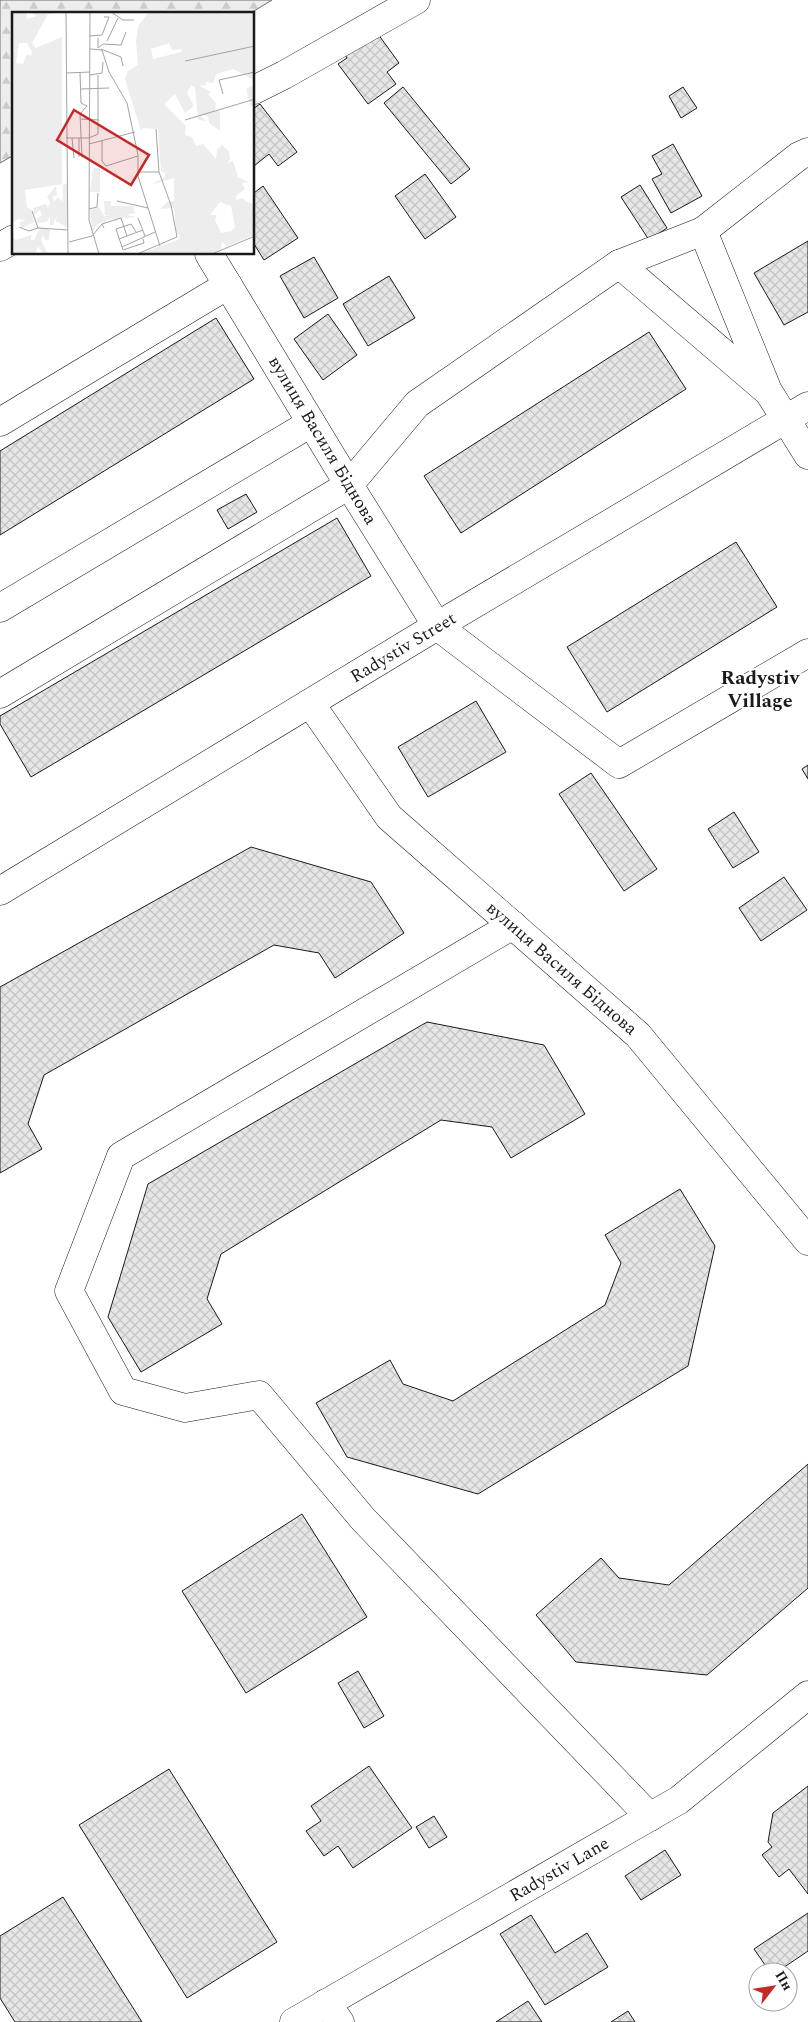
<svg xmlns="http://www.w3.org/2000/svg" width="808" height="2022" font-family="Spectral,serif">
<defs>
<pattern id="forest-firs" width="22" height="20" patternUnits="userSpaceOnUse" patternTransform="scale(1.25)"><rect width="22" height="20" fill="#ededed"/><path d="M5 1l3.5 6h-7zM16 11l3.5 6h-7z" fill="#cbcbcb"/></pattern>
<pattern id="building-cross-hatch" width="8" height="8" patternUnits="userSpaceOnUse" patternTransform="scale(1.25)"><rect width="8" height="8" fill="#e6e6e6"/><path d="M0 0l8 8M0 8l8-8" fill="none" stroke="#c5c5c5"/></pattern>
</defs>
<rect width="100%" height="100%" fill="#fff"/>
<path fill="url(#forest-firs)" stroke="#6a6a6a" d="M 0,0 L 272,0 L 249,14 L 14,14 L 14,155 L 0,163 Z"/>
<g fill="url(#building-cross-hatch)" stroke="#1a1a1a">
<path d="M 378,34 L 399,63 L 387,72 L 396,84 L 368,104 L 338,64 L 347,58 L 342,50 Z"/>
<path d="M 403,87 L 470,169 L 451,184 L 384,103 Z"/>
<path d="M 683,87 L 697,108 L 681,118 L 669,96 Z"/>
<path d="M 260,104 L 297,152 L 278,166 L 269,154 L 254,166 L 254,108 Z"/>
<path d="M 673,144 L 702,196 L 671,213 L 652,179 L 662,174 L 652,156 Z"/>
<path d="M 425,174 L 456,217 L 425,239 L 395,196 Z"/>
<path d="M 640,185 L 667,228 L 649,240 L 621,197 Z"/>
<path d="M 263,186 L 298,238 L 264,260 L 254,244 L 254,193 Z"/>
<path d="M 808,241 L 808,312 L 784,325 L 754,273 Z"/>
<path d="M 314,257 L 338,298 L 304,318 L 280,276 Z"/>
<path d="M 389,276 L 415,318 L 368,346 L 343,304 Z"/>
<path d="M 328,314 L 357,355 L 323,380 L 294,339 Z"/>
<path d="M 216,318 L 254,379 L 0,535 L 0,451 Z"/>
<path d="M 649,332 L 686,389 L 461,533 L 424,476 Z"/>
<path d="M 246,494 L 257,512 L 228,529 L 217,510 Z"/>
<path d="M 337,518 L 371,576 L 31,777 L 0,724 L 0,716 Z"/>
<path d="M 736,542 L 777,607 L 607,712 L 567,647 Z"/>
<path d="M 476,701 L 506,752 L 428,797 L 398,747 Z"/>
<path d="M 808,765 L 808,779 L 802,769 Z"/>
<path d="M 591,773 L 657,869 L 624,891 L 559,794 Z"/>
<path d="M 734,812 L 759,852 L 733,868 L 708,829 Z"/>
<path d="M 251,847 L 371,882 L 404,933 L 335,978 L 319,953 L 274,945 L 44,1075 L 28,1124 L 42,1149 L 0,1173 L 0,987 Z"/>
<path d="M 784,877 L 807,910 L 761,941 L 739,908 Z"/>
<path d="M 427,1022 L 544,1045 L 585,1114 L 511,1158 L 492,1127 L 441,1120 L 221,1254 L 207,1299 L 222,1324 L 141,1372 L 108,1317 L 148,1184 Z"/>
<path d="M 680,1189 L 715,1246 L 688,1366 L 478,1494 L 347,1457 L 316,1403 L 390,1360 L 403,1384 L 453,1401 L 605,1305 L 621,1263 L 605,1235 Z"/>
<path d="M 808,1464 L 808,1588 L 707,1675 L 576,1662 L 536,1615 L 601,1558 L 619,1578 L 669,1585 Z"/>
<path d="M 302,1514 L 367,1617 L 246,1693 L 182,1591 Z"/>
<path d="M 358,1671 L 384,1716 L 364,1728 L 338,1683 Z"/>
<path d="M 369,1766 L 412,1828 L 353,1868 L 338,1846 L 324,1856 L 306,1831 L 321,1821 L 311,1806 Z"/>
<path d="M 169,1769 L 277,1942 L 187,1998 L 79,1825 Z"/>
<path d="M 808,1786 L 808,1894 L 789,1869 L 779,1877 L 762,1855 L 772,1847 L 768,1842 L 773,1813 Z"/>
<path d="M 434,1816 L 447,1837 L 429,1848 L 416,1827 Z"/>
<path d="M 665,1850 L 681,1875 L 641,1900 L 625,1876 Z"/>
<path d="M 63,1897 L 142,2022 L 15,2022 L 0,1998 L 0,1936 Z"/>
<path d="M 808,1913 L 808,1951 L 777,1972 L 770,1972 L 754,1949 Z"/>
<path d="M 531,1915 L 555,1953 L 587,1933 L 608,1967 L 545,2005 L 500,1934 Z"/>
<path d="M 528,2001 L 542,2022 L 496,2022 Z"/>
<path d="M 628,2011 L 635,2022 L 611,2022 Z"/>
</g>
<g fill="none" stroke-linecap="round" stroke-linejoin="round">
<defs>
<g id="minor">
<path d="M 254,90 L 284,75 L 416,0"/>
<path d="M 703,231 L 768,391 L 808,455"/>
<path d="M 0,247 L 14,239"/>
<path d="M 209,254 L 349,485 L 437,626 L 619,764 L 808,653"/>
<path d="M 619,264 L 765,389"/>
<path d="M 0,422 L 228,285"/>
<path d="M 0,608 L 311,423"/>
<path d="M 0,694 L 349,485 L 417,404 L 619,264 L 703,231 L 799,156 L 808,152"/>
<path d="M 310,703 L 389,817 L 638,1035 L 808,1241"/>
<path d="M 0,891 L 437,626 L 808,406"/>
<path d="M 513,925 L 121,1156 L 69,1291 L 123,1391 L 185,1408 L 259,1395 L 363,1519 L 650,1817"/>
<path d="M 326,2003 L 340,2022"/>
<path d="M 294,2022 L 679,1800 L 808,1695"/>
</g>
</defs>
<use href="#minor" stroke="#1a1a1a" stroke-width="29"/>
<use href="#minor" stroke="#fff" stroke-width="28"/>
</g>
<g text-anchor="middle" stroke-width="4" stroke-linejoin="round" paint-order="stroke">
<g font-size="18" fill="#1a1a1a" stroke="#fff">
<text transform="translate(323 440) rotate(59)" y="6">вулиця Василя Біднова</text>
<text transform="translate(403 647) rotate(-31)" y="6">Radystiv Street</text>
<text transform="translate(562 968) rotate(41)" y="6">вулиця Василя Біднова</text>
<text transform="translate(559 1869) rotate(-30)" y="6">Radystiv Lane</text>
</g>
<g font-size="20" font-weight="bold" fill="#1a1a1a" stroke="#fff">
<text x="760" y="684">Radystiv<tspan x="760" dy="23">Village</tspan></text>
</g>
</g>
<g transform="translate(12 12)">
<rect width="242" height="242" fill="#fff"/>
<path d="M 0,0 L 15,0 L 15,7 L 24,4 L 19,0 L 50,0 L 36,2 L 20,31 L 24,36 L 50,25 L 50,172 L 13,178 L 15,196 L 19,197 L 22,210 L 10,216 L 7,210 L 13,209 L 7,207 L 0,210 ZM 7,31 L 15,31 L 20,40 L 19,44 L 15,42 L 11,52 L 4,51 ZM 137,0 L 242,0 L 242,95 L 238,93 L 234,77 L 242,73 L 240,67 L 221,57 L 204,62 L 201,71 L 194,70 L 194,73 L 188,74 L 199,80 L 196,82 L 204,91 L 203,99 L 208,99 L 208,119 L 197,111 L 196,104 L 188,103 L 194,109 L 186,108 L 183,75 L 179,73 L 175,81 L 182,94 L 173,101 L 163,82 L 152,92 L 174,114 L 173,123 L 180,125 L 184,134 L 191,132 L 204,147 L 205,138 L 210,133 L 217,139 L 218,147 L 215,151 L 221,149 L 226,165 L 236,170 L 230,171 L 233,177 L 224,184 L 224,188 L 231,186 L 234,190 L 242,192 L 242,223 L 216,234 L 210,230 L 209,238 L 197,242 L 126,242 L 166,228 L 168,224 L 164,219 L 162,196 L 148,197 L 155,190 L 162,189 L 162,166 L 138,173 L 153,165 L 153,161 L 149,159 L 146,117 L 131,116 L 129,119 L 113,67 L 116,59 L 126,53 L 124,29 L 126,14 ZM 157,31 L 160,38 L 170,37 L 169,40 L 141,47 L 139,37 ZM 208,190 L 219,194 L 223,215 L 219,219 L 209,221 L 203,208 L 205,203 L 198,203 ZM 81,156 L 88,156 L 88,180 L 78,180 ZM 55,171 L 56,216 L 44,209 L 45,203 L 41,213 L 38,213 L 38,204 L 35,210 L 25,211 L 24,207 L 30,203 L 28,198 L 22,203 L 21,196 L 34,192 L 36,196 L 38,190 L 35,185 L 44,174 L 45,184 L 41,184 L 42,190 L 46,185 L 51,190 L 51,173 ZM 92,189 L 99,189 L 99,194 L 121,194 L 123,201 L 115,203 L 125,205 L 94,208 L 94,213 L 92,210 L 86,212 L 80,220 L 78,198 L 87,195 L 92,204 L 98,204 L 93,203 ZM 28,216 L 38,217 L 37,228 L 33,228 L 31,223 L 29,228 L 36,242 L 31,242 L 26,234 L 23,242 L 0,242 L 0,225 L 4,228 L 19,223 L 19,228 L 22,228 Z" fill="#ededed" fill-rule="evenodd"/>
<path fill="none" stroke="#a3a3a3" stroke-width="1" d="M 54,0 L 56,242M 78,0 L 77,208 L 87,242M 99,0 L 111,8 L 122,8M 78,24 L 90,23 L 97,5 L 92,5M 86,26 L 86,36 L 91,32 L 109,33 L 114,20M 95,29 L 106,6M 78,37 L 90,38 L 97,60 L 115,91 L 126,143 L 126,164 L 148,234M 89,37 L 109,45 L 111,54M 173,49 L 243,34M 68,60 L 69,91 L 75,94 L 68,102 L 70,145M 54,61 L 78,60M 78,63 L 90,61 L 91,50M 69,77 L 97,76M 211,82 L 207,68 L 243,60M 69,107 L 87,108M 173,108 L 243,87M 54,126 L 77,126 L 86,122 L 86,63M 60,126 L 62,146M 90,129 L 90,149 L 94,154 L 126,144M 77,132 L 123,120M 67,145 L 67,126M 126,160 L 147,160M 105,189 L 136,196M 77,197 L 85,195 L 86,181M 20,199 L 26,216M 126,206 L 133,224M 90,212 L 109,206 L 115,224M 7,215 L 17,219 L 26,216 L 56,218M 124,220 L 119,212 L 104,217 L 111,238 L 132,231 L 131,227M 107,227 L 131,218M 57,230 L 80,224 L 90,212 L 92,216M 110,235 L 143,220M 125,242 L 165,225 L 159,193 L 147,160 L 144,117M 200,242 L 243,224"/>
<path fill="#c62828" fill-opacity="0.15" stroke="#c62828" stroke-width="2.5" d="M 62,98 L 137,143 L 119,173 L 45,128 Z"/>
<rect width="242" height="242" fill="none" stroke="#1a1a1a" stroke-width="2.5"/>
</g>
<g transform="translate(773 1987) rotate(59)"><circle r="24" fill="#ffffff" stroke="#a3a3a3"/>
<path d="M0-4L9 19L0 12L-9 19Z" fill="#c62828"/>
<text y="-8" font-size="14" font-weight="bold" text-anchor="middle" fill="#1a1a1a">Пн</text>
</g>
</svg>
